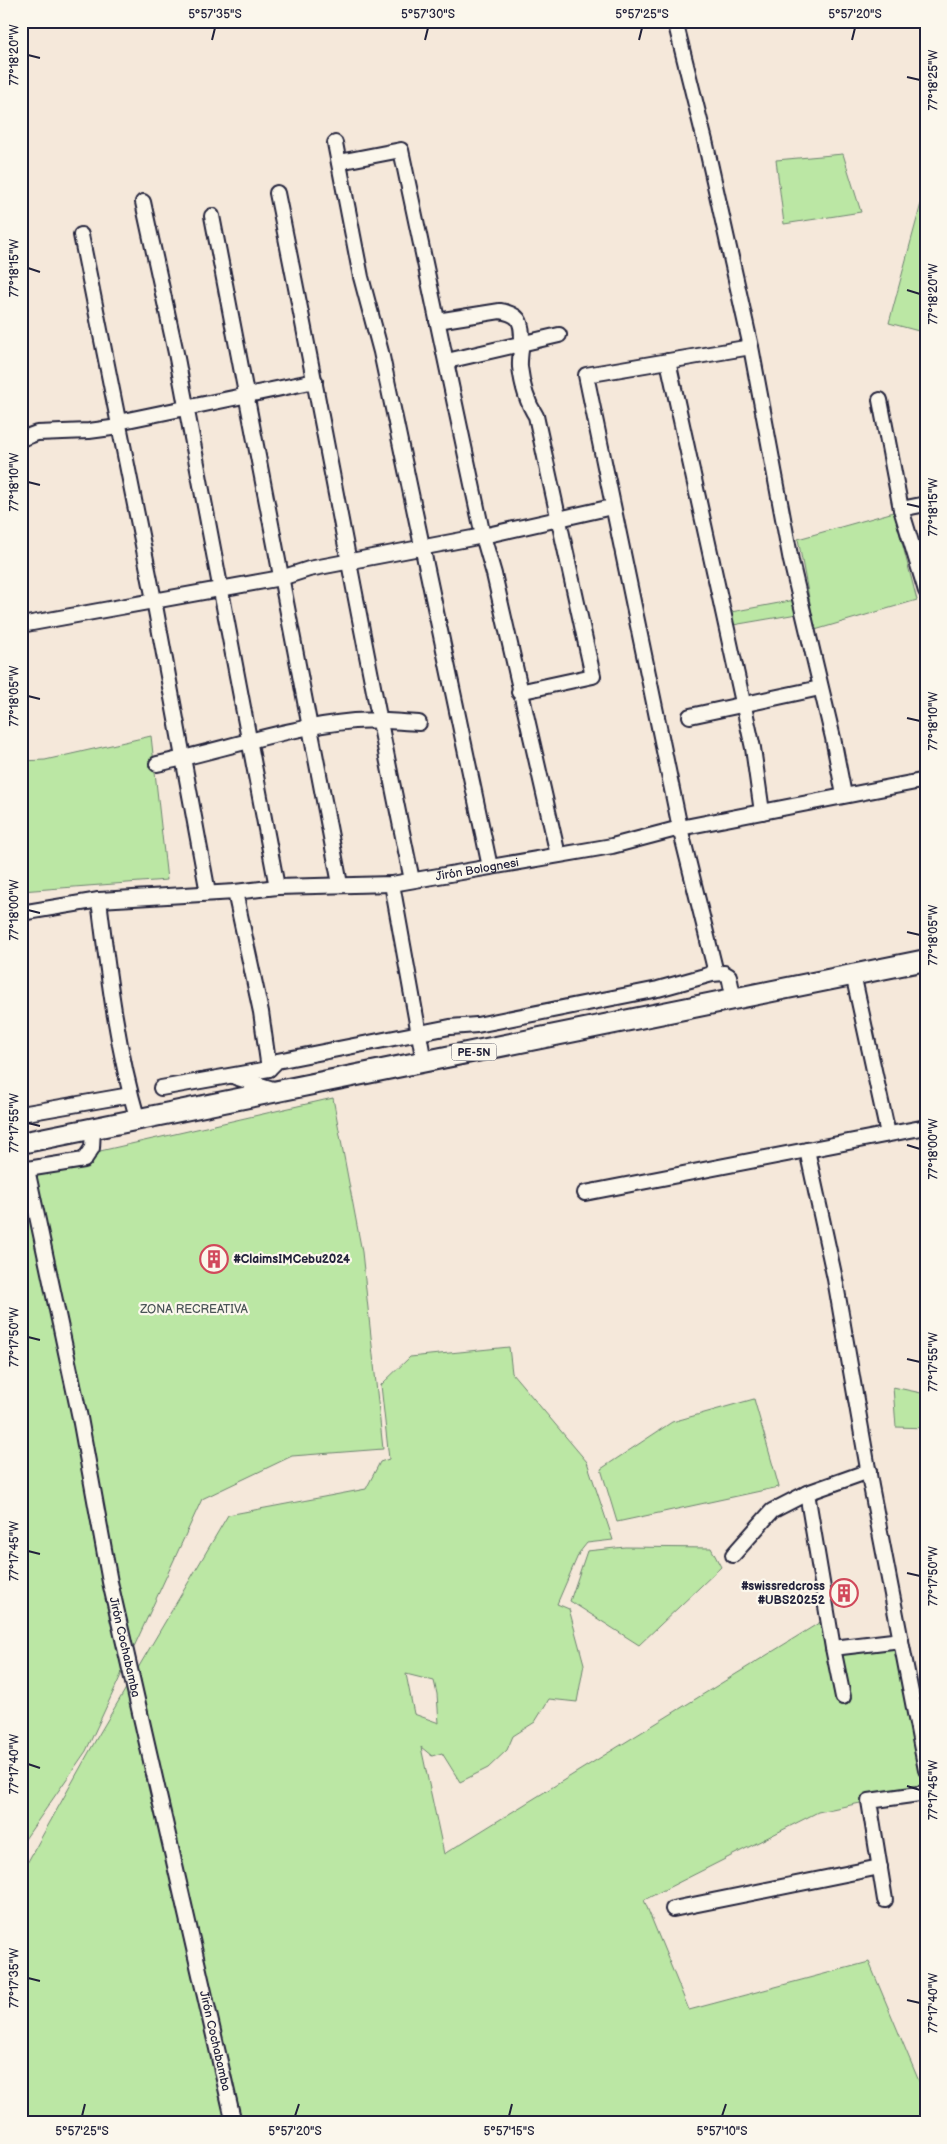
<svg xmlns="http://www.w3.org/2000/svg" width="947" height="2144" font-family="'Balsamiq Sans',sans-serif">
<rect width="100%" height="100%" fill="#f5e8da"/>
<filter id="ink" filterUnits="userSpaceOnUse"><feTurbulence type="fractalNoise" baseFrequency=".02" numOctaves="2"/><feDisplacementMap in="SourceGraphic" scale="10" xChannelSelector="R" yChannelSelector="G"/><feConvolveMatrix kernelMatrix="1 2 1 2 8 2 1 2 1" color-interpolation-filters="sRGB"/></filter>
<g filter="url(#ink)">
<g fill="#bbe7a4" stroke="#6e8470" fill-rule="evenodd">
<path d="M 843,154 L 861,212 L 784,224 L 776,160 Z"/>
<path d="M 926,185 L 926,333 L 889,323 Z"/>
<path d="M 894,512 L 917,600 L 815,630 L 798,539 Z"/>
<path d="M 795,600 L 797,614 L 733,625 L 731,612 Z"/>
<path d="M 151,736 L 167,880 L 21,891 L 21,761 L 45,760 Z"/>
<path d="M 333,1098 L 362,1252 L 383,1449 L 292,1456 L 202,1499 L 86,1751 L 21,1845 L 21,1169 Z"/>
<path d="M 509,1347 L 512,1373 L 587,1462 L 613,1540 L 587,1543 L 579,1553 L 557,1604 L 569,1609 L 584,1664 L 577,1702 L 549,1699 L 535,1722 L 513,1736 L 507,1750 L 488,1768 L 460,1782 L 442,1753 L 432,1756 L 421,1747 L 444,1854 L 827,1618 L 834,1648 L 898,1640 L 926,1772 L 926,1789 L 818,1812 L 644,1900 L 689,2010 L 869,1962 L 926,2098 L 926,2123 L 21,2123 L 21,1874 L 98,1736 L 228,1515 L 366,1489 L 380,1462 L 389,1459 L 381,1385 L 410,1357 ZM 406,1674 L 434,1681 L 437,1694 L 439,1723 L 414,1714 Z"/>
<path d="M 893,1387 L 926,1394 L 926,1428 L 896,1427 Z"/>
<path d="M 754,1399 L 779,1487 L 617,1522 L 601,1469 L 672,1422 Z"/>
<path d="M 625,1547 L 711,1548 L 721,1567 L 639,1645 L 570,1601 L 587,1551 Z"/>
</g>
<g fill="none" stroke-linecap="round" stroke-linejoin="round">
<defs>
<g id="minor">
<path d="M 675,21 L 706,145 L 751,347 L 791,561 L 833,738 L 844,795"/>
<path d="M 335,143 L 361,277 L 381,352 L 490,867"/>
<path d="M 339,162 L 401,150 L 483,536 L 494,574 L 558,855"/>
<path d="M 277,193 C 324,422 364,652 412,880"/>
<path d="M 143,202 L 176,353 L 277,887"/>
<path d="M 212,216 L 340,884"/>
<path d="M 81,235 L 154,600 L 208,893"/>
<path d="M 437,321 L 500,311 C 506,312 514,314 518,319 C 526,331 519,353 520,367 C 522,384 526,401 536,416 L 593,676 L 519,692"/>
<path d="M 447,361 L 559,335"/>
<path d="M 668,361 L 753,748 L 762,812"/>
<path d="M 880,400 L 901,509 L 926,591"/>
<path d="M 118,422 L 315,381"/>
<path d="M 21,439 L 37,433 L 89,431 L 119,427"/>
<path d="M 901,509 L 926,504"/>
<path d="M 21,625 L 281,578 L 309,569 L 483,536 L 612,507"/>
<path d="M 690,716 L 820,688"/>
<path d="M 157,764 C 222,750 287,727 354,721 C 375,719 397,722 419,723"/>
<path d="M 392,884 L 424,1062"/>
<path d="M 235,892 L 261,1012 L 269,1069"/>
<path d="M 99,900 C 108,973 117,1049 138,1121"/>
<path id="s1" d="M 21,913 L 99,900 L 235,892 L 277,887 L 392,884 L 612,846 L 680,828 L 926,780"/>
<path d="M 716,973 L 680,828 L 586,375 L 751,347"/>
<path d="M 853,974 L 888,1134"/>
<path d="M 235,1077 L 276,1090"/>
<path d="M 161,1088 L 269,1069 L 277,1061 L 450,1027 L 477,1025 L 658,989 L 712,974 L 724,973 L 729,976 L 734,1000"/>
<path d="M 21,1114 L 130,1095"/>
<path d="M 807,1150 L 835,1279 L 871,1486 L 926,1770"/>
<path id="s2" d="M 27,1169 L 80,1418 L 110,1582 L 234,2123"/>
<path d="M 21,1170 L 84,1160 L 92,1148 L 93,1129"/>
<path d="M 585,1193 L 926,1127"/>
<path d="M 733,1555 L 772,1511 L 807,1493"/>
<path d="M 833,1648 L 807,1493 L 869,1471"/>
<path d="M 843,1697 L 833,1648 L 901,1640"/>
<path d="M 885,1900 L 869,1801 L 926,1793"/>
<path d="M 673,1909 L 880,1867"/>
</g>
<path id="highway" d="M 21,1143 L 926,960"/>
</defs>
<use href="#minor" stroke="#22223b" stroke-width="18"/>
<use href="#highway" stroke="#22223b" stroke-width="24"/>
<use href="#minor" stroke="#fbf7ec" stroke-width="14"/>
<use href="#highway" stroke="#fbf7ec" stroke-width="20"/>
</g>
</g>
<path fill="none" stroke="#22223b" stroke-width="2" d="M 212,40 L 215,28M 425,40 L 428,28M 639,40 L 642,28M 852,40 L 855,28M 28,55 L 40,58M 907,77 L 920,80M 28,268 L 40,272M 907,290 L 920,294M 28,482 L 40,485M 907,504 L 920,507M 28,696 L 40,699M 907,718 L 920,721M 28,910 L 40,913M 907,932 L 920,935M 28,1123 L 40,1126M 907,1145 L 920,1149M 28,1337 L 40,1340M 907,1359 L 920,1362M 28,1551 L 40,1554M 907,1573 L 920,1576M 28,1764 L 40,1768M 907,1786 L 920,1790M 28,1978 L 40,1981M 907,2000 L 920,2003M 82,2116 L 85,2104M 295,2116 L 299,2104M 509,2116 L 512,2104M 722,2116 L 726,2104"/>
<defs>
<symbol id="building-ring" viewBox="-11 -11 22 22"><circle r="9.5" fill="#fbf7ec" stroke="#d1495b" stroke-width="1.5"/><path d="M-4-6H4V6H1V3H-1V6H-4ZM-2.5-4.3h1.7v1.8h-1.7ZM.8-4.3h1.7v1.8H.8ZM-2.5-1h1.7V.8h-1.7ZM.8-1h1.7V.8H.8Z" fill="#d1495b"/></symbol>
</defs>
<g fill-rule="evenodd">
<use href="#building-ring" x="198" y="1243" width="32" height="32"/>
<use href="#building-ring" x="828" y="1577" width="32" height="32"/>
</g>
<g text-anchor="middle" stroke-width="4.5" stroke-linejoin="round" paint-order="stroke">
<rect fill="#fbf7ec" stroke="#636270" stroke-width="1" x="451.5" y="1043.5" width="45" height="17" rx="4"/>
<g font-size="11" font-weight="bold" fill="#22223b">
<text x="474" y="1056">PE-5N</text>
</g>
<g font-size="12" fill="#22223b" stroke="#fbf7ec">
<text dy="4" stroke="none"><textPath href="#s1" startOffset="459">Jirón Bolognesi</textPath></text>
<text dy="4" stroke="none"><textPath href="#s2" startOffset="488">Jirón Cochabamba</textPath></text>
<text dy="4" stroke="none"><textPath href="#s2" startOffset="892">Jirón Cochabamba</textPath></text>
</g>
<g font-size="12" font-weight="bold" fill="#22223b" stroke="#fbf7ec" text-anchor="start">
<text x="233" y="1263">#ClaimsIMCebu2024</text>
<text x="825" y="1590" text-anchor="end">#swissredcross<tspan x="825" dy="14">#UBS20252</tspan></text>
</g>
<g font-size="12" fill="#485355" stroke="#fbf7ec">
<text x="194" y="1313">ZONA RECREATIVA</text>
</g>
</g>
<rect width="947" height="2144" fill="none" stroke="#fbf7ec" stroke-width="55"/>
<rect x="28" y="28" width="892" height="2088" fill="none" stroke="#22223b" stroke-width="2"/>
<g font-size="12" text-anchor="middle" fill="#22223b">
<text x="215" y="18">5°57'35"S</text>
<text x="428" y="18">5°57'30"S</text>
<text x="642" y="18">5°57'25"S</text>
<text x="855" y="18">5°57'20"S</text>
<text transform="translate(14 55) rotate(-90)" y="4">77°18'20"W</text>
<text transform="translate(933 80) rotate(-90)" y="4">77°18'25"W</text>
<text transform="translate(14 268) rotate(-90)" y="4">77°18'15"W</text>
<text transform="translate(933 294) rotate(-90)" y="4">77°18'20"W</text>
<text transform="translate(14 482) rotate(-90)" y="4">77°18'10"W</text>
<text transform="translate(933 507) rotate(-90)" y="4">77°18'15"W</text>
<text transform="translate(14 696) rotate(-90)" y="4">77°18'05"W</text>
<text transform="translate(933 721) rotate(-90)" y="4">77°18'10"W</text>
<text transform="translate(14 910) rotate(-90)" y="4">77°18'00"W</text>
<text transform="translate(933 935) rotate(-90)" y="4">77°18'05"W</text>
<text transform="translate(14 1123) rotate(-90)" y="4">77°17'55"W</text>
<text transform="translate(933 1149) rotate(-90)" y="4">77°18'00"W</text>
<text transform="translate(14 1337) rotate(-90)" y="4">77°17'50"W</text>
<text transform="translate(933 1362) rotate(-90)" y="4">77°17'55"W</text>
<text transform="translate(14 1551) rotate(-90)" y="4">77°17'45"W</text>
<text transform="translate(933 1576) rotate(-90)" y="4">77°17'50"W</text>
<text transform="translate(14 1764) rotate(-90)" y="4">77°17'40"W</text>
<text transform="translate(933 1790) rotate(-90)" y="4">77°17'45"W</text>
<text transform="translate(14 1978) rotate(-90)" y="4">77°17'35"W</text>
<text transform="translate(933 2003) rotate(-90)" y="4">77°17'40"W</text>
<text x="82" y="2135">5°57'25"S</text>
<text x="295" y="2135">5°57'20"S</text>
<text x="509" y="2135">5°57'15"S</text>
<text x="722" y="2135">5°57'10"S</text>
</g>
</svg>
